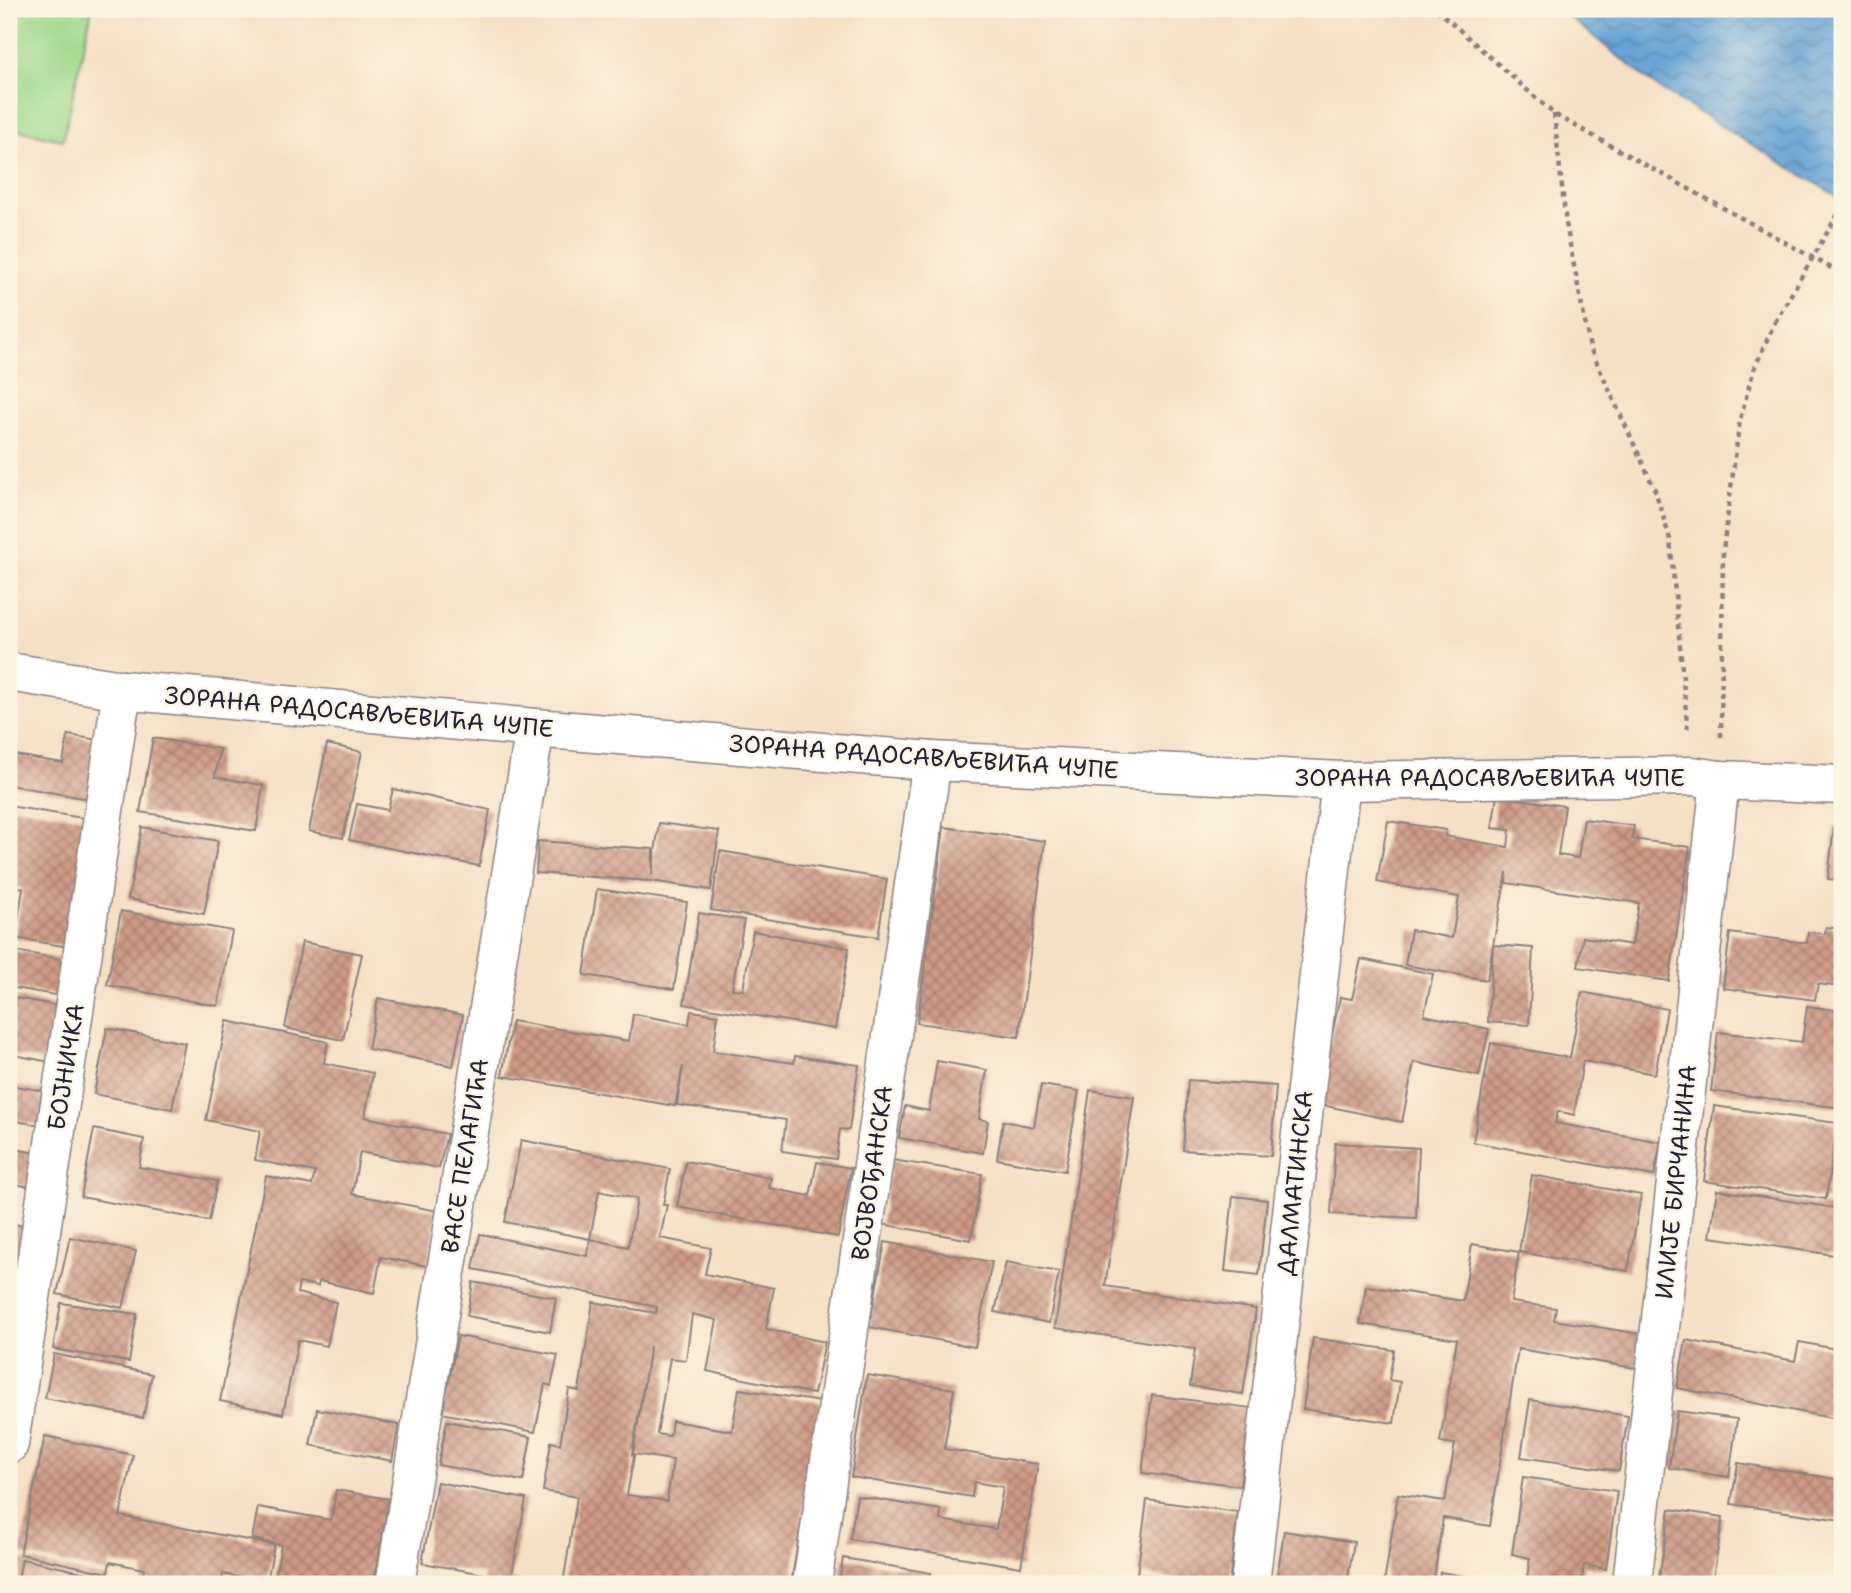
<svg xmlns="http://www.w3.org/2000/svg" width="1851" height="1593" font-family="'Shantell Sans',sans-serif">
<defs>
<pattern id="water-waves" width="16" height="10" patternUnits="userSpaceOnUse" patternTransform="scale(1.75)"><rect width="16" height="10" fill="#62a1d4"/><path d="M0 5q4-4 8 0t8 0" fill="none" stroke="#5083ad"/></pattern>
<pattern id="building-cross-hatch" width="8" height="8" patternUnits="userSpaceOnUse" patternTransform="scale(1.75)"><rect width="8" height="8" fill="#d09b87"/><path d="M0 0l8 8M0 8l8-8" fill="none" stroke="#a87e70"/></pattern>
</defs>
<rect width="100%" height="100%" fill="#fcf5e5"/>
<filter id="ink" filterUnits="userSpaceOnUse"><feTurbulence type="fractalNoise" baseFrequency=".0143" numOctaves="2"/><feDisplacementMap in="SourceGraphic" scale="14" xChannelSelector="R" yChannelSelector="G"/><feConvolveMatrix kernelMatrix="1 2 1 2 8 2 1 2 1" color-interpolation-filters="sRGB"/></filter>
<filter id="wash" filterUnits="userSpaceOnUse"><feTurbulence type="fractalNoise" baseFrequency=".00686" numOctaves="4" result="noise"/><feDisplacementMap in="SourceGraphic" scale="28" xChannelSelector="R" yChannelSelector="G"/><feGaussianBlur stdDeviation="1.57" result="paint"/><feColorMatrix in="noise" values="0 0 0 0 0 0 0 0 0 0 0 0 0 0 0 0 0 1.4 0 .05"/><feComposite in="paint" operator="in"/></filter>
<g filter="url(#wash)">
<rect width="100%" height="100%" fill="#f4e0c4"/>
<path fill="#9fd88a" stroke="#607d62" stroke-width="2" d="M 9,9 L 92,9 L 63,140 L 9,128 Z"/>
<path fill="url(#water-waves)" stroke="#426288" stroke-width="2" d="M 1559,9 L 1842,9 L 1842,199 L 1658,88 Z"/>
<g id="blocks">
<g fill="url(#building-cross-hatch)" fill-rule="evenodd">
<path d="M 68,735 L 105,741 L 95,800 L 9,785 L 9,754 L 63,763 Z"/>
<path d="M 153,738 L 220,749 L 215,777 L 263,785 L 256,831 L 140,812 Z"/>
<path d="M 327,744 L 362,752 L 343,838 L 309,831 Z"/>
<path d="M 393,789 L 490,810 L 479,866 L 349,840 L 357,804 L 388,810 Z"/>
<path d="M 1497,796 L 1565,806 L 1558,855 L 1578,858 L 1584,819 L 1634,826 L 1632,839 L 1690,847 L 1669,981 L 1578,967 L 1583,937 L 1632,945 L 1639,903 L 1506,883 L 1507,872 L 1493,945 L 1533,948 L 1529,1025 L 1488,1022 L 1493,945 L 1487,980 L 1405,965 L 1411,930 L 1452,938 L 1459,897 L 1377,882 L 1388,821 L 1446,830 L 1445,836 L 1508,847 L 1510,830 L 1492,828 Z"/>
<path d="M 9,806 L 89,819 L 69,947 L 15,938 L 23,888 L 9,885 Z"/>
<path d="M 659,823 L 719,831 L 711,890 L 651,881 L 536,873 L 538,841 L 653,849 L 652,875 Z"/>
<path d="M 1834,826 L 1842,827 L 1842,881 L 1828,879 Z"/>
<path d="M 142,827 L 218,841 L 204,914 L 128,899 Z"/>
<path d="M 944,827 L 1045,841 L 1019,1037 L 917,1023 Z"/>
<path d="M 720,851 L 887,879 L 878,937 L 711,910 Z"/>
<path d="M 597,889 L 687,902 L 674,989 L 584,975 Z"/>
<path d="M 121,911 L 232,931 L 218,1006 L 107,985 Z"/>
<path d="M 699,913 L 744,920 L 732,989 L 743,990 L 753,931 L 849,948 L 835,1029 L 684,1004 Z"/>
<path d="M 1826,927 L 1842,929 L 1842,987 L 1818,984 L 1815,1000 L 1723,988 L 1730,933 L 1807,943 L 1808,932 L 1825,934 Z"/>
<path d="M 302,942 L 362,954 L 343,1040 L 285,1028 Z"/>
<path d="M 9,950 L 72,961 L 66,997 L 9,987 Z"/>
<path d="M 1361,959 L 1433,974 L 1424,1015 L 1489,1029 L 1479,1076 L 1414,1062 L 1402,1122 L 1317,1104 L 1340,997 L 1352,999 Z"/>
<path d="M 1582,992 L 1667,1009 L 1655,1074 L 1583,1061 L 1574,1115 L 1558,1111 L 1555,1123 L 1661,1142 L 1654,1176 L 1473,1142 L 1491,1043 L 1570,1058 Z"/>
<path d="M 11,997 L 65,1007 L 55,1063 L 9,1054 L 9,1010 Z"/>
<path d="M 378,998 L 463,1015 L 453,1066 L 368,1049 Z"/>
<path d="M 1807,1006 L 1842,1011 L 1842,1108 L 1711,1091 L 1718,1032 L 1802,1042 Z"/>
<path d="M 691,1011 L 718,1015 L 713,1051 L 794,1063 L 795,1056 L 859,1065 L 849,1130 L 840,1129 L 836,1159 L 782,1151 L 786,1120 L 677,1105 L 683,1066 L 675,1106 L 502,1076 L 512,1021 L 629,1041 L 633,1014 L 689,1024 Z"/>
<path d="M 227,1021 L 328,1042 L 324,1063 L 373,1073 L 365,1117 L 447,1134 L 439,1168 L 360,1152 L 352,1194 L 438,1211 L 427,1266 L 381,1257 L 374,1293 L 319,1281 L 318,1286 L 299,1283 L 297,1293 L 336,1302 L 327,1346 L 298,1340 L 283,1414 L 220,1401 L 266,1176 L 312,1185 L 315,1172 L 255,1160 L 260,1131 L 206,1120 Z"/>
<path d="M 107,1028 L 185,1043 L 172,1109 L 94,1094 Z"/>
<path d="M 937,1061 L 987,1070 L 979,1119 L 988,1121 L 983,1153 L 899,1138 L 905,1106 L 929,1111 Z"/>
<path d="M 1188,1080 L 1276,1086 L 1271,1156 L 1183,1150 Z"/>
<path d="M 9,1085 L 51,1092 L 46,1126 L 9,1120 Z"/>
<path d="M 1041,1085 L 1079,1091 L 1065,1171 L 997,1159 L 1003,1121 L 1034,1127 Z"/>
<path d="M 1090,1090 L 1134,1097 L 1105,1286 L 1256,1309 L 1243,1394 L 1190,1386 L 1195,1349 L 1055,1328 Z"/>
<path d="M 1714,1106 L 1837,1123 L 1826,1199 L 1704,1181 Z"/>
<path d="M 94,1129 L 144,1139 L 139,1167 L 217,1181 L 209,1221 L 81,1197 Z"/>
<path d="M 521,1140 L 670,1169 L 663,1205 L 667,1205 L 660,1238 L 711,1248 L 705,1274 L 774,1288 L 766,1329 L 825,1342 L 814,1394 L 707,1371 L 717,1320 L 692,1314 L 686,1360 L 670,1358 L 657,1434 L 670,1436 L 672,1421 L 732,1431 L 739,1389 L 821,1402 L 791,1584 L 563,1584 L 577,1497 L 543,1491 L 551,1442 L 560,1444 L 569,1389 L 579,1391 L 593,1302 L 656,1313 L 657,1307 L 473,1269 L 480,1234 L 587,1256 L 590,1239 L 628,1247 L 637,1199 L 599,1191 L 590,1239 L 505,1222 ZM 650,1346 L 633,1454 L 673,1460 L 667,1501 L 627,1495 L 634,1456 L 632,1455 Z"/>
<path d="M 1335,1143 L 1419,1148 L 1416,1218 L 1331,1214 Z"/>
<path d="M 9,1148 L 42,1154 L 36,1188 L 9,1183 Z"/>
<path d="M 892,1160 L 982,1174 L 971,1240 L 881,1224 Z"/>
<path d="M 686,1161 L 771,1178 L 769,1188 L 810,1196 L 817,1162 L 851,1168 L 838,1237 L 677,1207 Z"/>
<path d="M 1532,1175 L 1641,1195 L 1628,1271 L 1519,1252 Z"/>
<path d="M 1717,1190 L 1842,1209 L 1842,1256 L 1710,1237 Z"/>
<path d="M 1233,1196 L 1267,1200 L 1259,1275 L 1225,1271 Z"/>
<path d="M 9,1223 L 31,1228 L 19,1292 L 9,1290 Z"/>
<path d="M 70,1237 L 136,1251 L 123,1308 L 57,1294 Z"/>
<path d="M 885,1242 L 992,1262 L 975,1347 L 869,1327 Z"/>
<path d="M 1472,1244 L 1519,1252 L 1511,1302 L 1556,1308 L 1554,1320 L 1641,1334 L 1636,1368 L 1518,1349 L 1490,1526 L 1443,1518 L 1433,1584 L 1384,1584 L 1398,1494 L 1445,1501 L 1455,1444 L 1440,1442 L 1457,1339 L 1360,1324 L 1366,1286 L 1463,1301 Z"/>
<path d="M 1006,1262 L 1059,1272 L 1049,1323 L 995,1312 Z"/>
<path d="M 473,1282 L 556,1298 L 550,1332 L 467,1316 Z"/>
<path d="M 61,1303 L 137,1314 L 129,1362 L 53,1349 Z"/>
<path d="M 458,1336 L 558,1355 L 551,1386 L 545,1384 L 535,1432 L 442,1413 Z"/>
<path d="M 1313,1338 L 1394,1350 L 1389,1380 L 1400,1382 L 1394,1423 L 1303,1409 Z"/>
<path d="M 1686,1340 L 1795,1361 L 1799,1342 L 1842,1350 L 1842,1420 L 1677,1388 Z"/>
<path d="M 54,1354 L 152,1374 L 143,1418 L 45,1398 Z"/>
<path d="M 867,1375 L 954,1389 L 944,1449 L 1038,1464 L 1021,1567 L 850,1539 L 857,1496 L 941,1510 L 940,1520 L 996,1529 L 1003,1487 L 974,1482 L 972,1497 L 851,1477 Z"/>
<path d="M 1152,1395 L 1251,1408 L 1240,1486 L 1142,1473 Z"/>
<path d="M 1530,1400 L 1628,1416 L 1619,1471 L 1521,1457 Z"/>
<path d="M 317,1409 L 399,1425 L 392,1461 L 310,1445 Z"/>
<path d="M 1677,1411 L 1737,1419 L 1729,1477 L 1669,1468 Z"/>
<path d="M 447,1421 L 531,1437 L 523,1481 L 438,1465 Z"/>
<path d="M 45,1436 L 133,1455 L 120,1516 L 274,1545 L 267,1583 L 223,1574 L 221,1584 L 141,1584 L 144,1569 L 110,1562 L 108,1573 L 20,1554 Z"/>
<path d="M 1738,1463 L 1842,1480 L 1842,1520 L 1731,1504 Z"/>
<path d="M 1523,1477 L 1617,1491 L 1606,1569 L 1584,1565 L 1581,1584 L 1526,1584 L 1530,1558 L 1512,1554 Z"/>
<path d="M 437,1482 L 526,1499 L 511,1579 L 532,1583 L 531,1584 L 482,1584 L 484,1574 L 422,1563 Z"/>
<path d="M 336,1490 L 389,1499 L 374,1584 L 274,1584 L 281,1545 L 252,1539 L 258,1507 L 331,1520 Z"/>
<path d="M 1147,1500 L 1238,1512 L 1229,1584 L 1217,1584 L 1137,1574 Z"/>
<path d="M 1670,1509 L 1723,1517 L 1712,1584 L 1658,1584 Z"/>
<path d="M 1284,1531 L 1354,1542 L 1347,1584 L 1276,1584 Z"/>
<path d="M 843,1558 L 931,1573 L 929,1584 L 839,1584 Z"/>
<path d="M 22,1559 L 109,1578 L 107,1584 L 17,1584 Z"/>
<path d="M 1440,1572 L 1487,1580 L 1487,1584 L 1438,1584 Z"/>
</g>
</g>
</g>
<g filter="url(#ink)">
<use href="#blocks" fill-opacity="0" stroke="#8b8180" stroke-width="2"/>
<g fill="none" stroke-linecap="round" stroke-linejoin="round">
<defs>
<g id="street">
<path d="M 9,672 L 122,690 L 535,728 L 932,761 L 1341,781 L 1692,776 L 1720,780 L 1842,785"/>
<path d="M 9,1444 L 122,690"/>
<path d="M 395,1584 L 535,728"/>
<path d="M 812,1584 L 932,761"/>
<path d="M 1250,1584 L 1341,781"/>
<path d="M 1632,1584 L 1720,780"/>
</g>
</defs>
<use href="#street" stroke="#8b8180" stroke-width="41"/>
<g stroke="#8b8180" stroke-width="4.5" stroke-dasharray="5 5" stroke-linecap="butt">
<path d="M 1436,9 L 1554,114 L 1842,274"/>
<path d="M 1554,114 L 1566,224 L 1590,348 L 1655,490 L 1670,539 L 1688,733"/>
<path d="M 1721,737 L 1723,550 L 1740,419 L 1754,369 L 1775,322"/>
</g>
<use href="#street" stroke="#fff" stroke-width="38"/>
<path stroke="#8b8180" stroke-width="4.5" stroke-dasharray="5 5" stroke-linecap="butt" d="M 1775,322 L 1842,207"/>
</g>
</g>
<g text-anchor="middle" stroke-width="5" stroke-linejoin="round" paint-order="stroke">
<g font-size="24" fill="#22223b" stroke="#fcf5e5">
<text transform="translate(359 712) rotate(5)" y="8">ЗОРАНА РАДОСАВЉЕВИЋА ЧУПЕ</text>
<text transform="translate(924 757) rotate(4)" y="8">ЗОРАНА РАДОСАВЉЕВИЋА ЧУПЕ</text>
<text x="1490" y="786">ЗОРАНА РАДОСАВЉЕВИЋА ЧУПЕ</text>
<text transform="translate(66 1067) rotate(-81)" y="8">БОЈНИЧКА</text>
<text transform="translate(465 1156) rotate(-81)" y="8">ВАСЕ ПЕЛАГИЋА</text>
<text transform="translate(872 1173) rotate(-82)" y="8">ВОЈВОЂАНСКА</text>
<text transform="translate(1676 1182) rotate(-84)" y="8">ИЛИЈЕ БИРЧАНИНА</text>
<text transform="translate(1295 1183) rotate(-84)" y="8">ДАЛМАТИНСКА</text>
</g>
</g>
<rect width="1851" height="1593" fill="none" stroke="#fcf5e5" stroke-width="35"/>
</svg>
